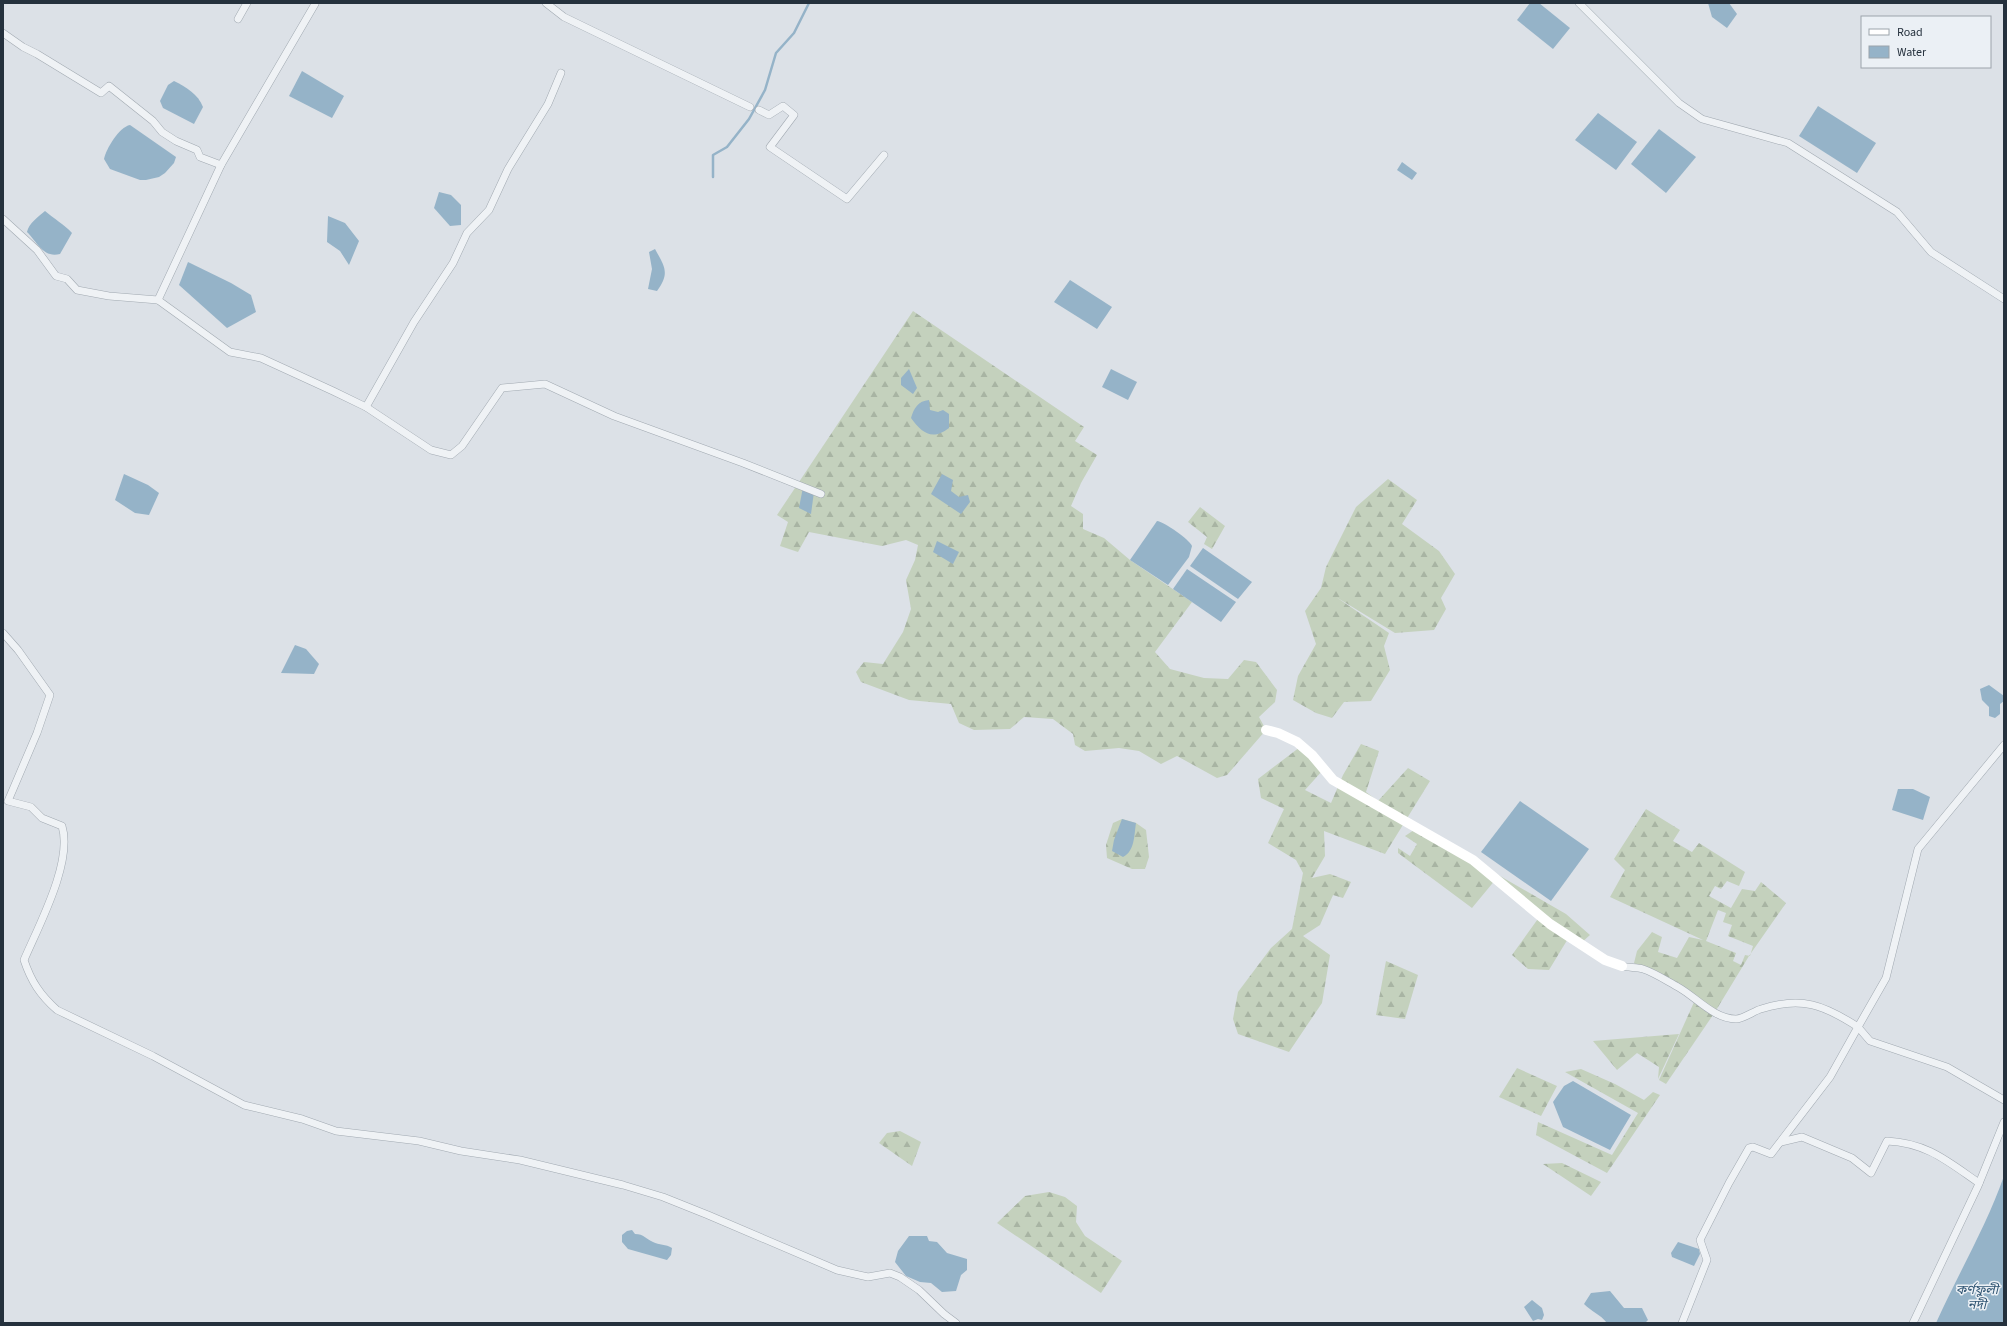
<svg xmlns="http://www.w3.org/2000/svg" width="2007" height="1326" font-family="'Source Sans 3','Noto Sans Bengali',sans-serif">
<defs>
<pattern id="forest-firs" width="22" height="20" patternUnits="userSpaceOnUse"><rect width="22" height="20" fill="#c4d1bd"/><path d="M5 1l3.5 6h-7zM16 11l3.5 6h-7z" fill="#a8b4a3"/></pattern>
</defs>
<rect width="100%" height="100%" fill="#dce1e7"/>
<g fill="url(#forest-firs)" fill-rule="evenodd">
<path d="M 913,311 L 1084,427 L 1075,441 L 1097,455 L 1081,483 L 1071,506 L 1083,514 L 1083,529 L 1104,538 L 1130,560 L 1192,602 L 1155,652 L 1170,669 L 1204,678 L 1228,679 L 1244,660 L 1256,662 L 1277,690 L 1275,702 L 1259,717 L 1266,730 L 1227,775 L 1217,778 L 1177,756 L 1161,764 L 1139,751 L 1119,748 L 1085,751 L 1075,745 L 1073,734 L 1053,719 L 1024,717 L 1010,729 L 974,730 L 959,723 L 951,704 L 909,700 L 861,682 L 856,672 L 864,662 L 883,664 L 903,632 L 911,609 L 906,580 L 915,560 L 918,545 L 906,540 L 882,546 L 809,532 L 798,552 L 780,546 L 788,522 L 777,515 Z"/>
<path d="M 1388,479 L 1417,500 L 1402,524 L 1439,551 L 1455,574 L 1441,598 L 1446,609 L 1434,630 L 1395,633 L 1336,597 L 1389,633 L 1384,646 L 1390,670 L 1371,701 L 1344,702 L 1332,718 L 1316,713 L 1293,700 L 1298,676 L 1316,644 L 1305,611 L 1321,588 L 1326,567 L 1356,507 Z"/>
<path d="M 1200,507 L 1225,526 L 1212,549 L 1204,544 L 1207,537 L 1188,522 Z"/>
<path d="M 1361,744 L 1379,751 L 1366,792 L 1378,801 L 1408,768 L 1430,781 L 1385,854 L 1324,831 L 1325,856 L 1312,878 L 1330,874 L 1351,882 L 1343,898 L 1333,895 L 1320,925 L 1303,936 L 1330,955 L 1322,1003 L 1289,1052 L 1238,1034 L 1233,1019 L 1238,992 L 1271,948 L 1292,929 L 1303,873 L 1296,860 L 1268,843 L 1284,809 L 1261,798 L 1258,779 L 1300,747 L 1323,770 L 1305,790 L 1331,803 L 1343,775 Z"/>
<path d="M 1646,809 L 1680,830 L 1673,841 L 1692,852 L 1699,843 L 1745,872 L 1739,886 L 1727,881 L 1721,889 L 1715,886 L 1709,896 L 1731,908 L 1742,889 L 1755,891 L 1761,882 L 1786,903 L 1749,956 L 1715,1012 L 1634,963 L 1637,951 L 1652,932 L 1662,937 L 1658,952 L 1677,958 L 1689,937 L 1703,940 L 1610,897 L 1625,870 L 1614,859 ZM 1718,910 L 1726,913 L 1723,922 L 1732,925 L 1728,936 L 1753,946 L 1750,956 L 1745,955 L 1741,965 L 1733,961 L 1736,953 L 1706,941 Z"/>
<path d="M 1122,819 L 1136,823 L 1146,830 L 1149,857 L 1145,869 L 1132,869 L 1107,858 L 1106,845 L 1113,823 Z"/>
<path d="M 1417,828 L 1566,914 L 1590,935 L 1580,944 L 1569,937 L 1549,970 L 1528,969 L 1512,955 L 1540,916 L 1496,879 L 1472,908 L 1398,853 L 1398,848 L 1410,856 L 1417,844 L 1405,836 Z"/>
<path d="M 1386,961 L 1418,975 L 1405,1019 L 1376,1015 Z"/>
<path d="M 1695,1000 L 1715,1012 L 1666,1084 L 1659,1080 Z"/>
<path d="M 1679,1034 L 1658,1079 L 1659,1067 L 1637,1053 L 1617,1070 L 1593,1041 Z"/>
<path d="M 1517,1068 L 1557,1086 L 1541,1116 L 1499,1097 Z"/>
<path d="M 1581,1069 L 1615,1084 L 1644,1100 L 1653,1092 L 1660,1095 L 1607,1173 L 1536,1135 L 1538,1122 L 1612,1155 L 1638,1113 L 1565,1072 Z"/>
<path d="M 900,1131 L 921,1142 L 912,1166 L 879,1143 L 887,1133 Z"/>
<path d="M 1562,1163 L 1601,1182 L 1591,1196 L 1543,1164 Z"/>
<path d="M 1049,1192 L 1065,1197 L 1077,1206 L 1076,1222 L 1085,1236 L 1122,1261 L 1101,1293 L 997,1223 L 1025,1196 Z"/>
</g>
<g fill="#95b3c8">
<path d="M 1530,3 L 1539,3 L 1570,28 L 1553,49 L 1517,20 Z"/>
<path d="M 1708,3 L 1729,3 L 1737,14 L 1727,28 L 1712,17 Z"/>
<path d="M 302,71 L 344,96 L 332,118 L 289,96 Z"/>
<path d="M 174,81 C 186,87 198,94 203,107 L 194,124 L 163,108 L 160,101 L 168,85 Z"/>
<path d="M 1818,106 L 1876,143 L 1857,173 L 1799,136 Z"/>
<path d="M 1598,113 L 1637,142 L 1616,170 L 1575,140 Z"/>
<path d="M 130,125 L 176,157 L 174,163 L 165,173 L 159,177 L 146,180 L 140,180 L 110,169 L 104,159 C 106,149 119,127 130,125 Z"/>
<path d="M 1659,129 L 1696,157 L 1666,193 L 1631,164 Z"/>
<path d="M 1402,162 L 1417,173 L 1412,180 L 1397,170 Z"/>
<path d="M 439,192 L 451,195 L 461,205 L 461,225 L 450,226 L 434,208 Z"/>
<path d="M 45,211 C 54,219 64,224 72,233 L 60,254 C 43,258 38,243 27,232 C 29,223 38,217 45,211 Z"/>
<path d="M 328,216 L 345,223 L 359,241 L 349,265 L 340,251 L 327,242 Z"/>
<path d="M 655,249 C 665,267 670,273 657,291 L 648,289 L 652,269 L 649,252 Z"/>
<path d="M 188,262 L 231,283 L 251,295 L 256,312 L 227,328 L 179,285 Z"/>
<path d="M 1070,280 L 1112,307 L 1097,329 L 1054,302 Z"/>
<path d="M 909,369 L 917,388 L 913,394 L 901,385 L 901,378 Z"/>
<path d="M 1111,369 L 1137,382 L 1128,400 L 1102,387 Z"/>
<path d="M 929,400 L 930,410 L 938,412 L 943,410 L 949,414 L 949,428 C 932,441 922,433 911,418 C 914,408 918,401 929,400 Z"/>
<path d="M 124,474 L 148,485 L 159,493 L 149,515 L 135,513 L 115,500 Z"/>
<path d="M 942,474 L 953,480 L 951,491 L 959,497 L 968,495 L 970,502 L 961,514 L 931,494 Z"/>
<path d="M 803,487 L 814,492 L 811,514 L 799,508 Z"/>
<path d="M 1157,521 C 1164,522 1189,539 1192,546 L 1189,557 L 1168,585 L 1130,560 Z"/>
<path d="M 937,541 L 959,552 L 953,564 L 933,552 Z"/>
<path d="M 1203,548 L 1252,582 L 1238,599 L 1190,566 Z"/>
<path d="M 1187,569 L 1236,602 L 1221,622 L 1173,589 Z"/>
<path d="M 295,645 L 306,649 L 319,664 L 314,674 L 281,673 Z"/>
<path d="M 1989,685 L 2004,696 L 2004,701 L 2000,704 L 2000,714 L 1995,718 L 1989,716 L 1989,707 L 1982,700 L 1980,689 Z"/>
<path d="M 1898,789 L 1913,789 L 1930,797 L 1923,820 L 1892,810 Z"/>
<path d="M 1520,801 L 1589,849 L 1551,901 L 1481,852 Z"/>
<path d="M 1122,819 L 1136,823 C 1134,835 1135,851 1123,857 L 1112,851 L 1114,840 Z"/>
<path d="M 1573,1081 L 1631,1115 L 1610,1150 L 1563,1127 L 1553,1102 L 1564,1086 Z"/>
<path d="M 2004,1176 L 2004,1323 L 1936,1323 C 1958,1274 1986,1227 2004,1176 Z"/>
<path d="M 632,1230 L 635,1234 C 644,1234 646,1239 653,1242 C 659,1245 666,1244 672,1248 L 671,1255 L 667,1260 L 628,1249 L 622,1242 L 622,1235 L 627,1231 Z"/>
<path d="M 909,1236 L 927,1236 L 929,1241 L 937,1242 L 947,1253 L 967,1259 L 967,1270 L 961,1275 L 956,1291 L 942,1292 L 931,1283 L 920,1282 L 906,1276 L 895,1262 L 898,1251 Z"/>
<path d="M 1678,1242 L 1699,1249 L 1700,1254 L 1694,1266 L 1672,1257 L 1671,1253 Z"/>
<path d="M 1610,1291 L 1624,1308 L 1642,1308 L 1648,1320 L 1645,1323 L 1607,1323 C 1600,1314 1592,1312 1584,1304 L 1591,1293 Z"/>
<path d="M 1532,1300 L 1542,1308 L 1544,1315 L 1542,1320 L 1538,1319 L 1533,1321 L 1524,1307 Z"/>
</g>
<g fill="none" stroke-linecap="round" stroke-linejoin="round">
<path stroke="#95b3c8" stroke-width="2.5" d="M 713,177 L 713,155 L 727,147 L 749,119 L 765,90 L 776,53 L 794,33 L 809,3"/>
<defs>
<g id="street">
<path d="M 546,3 L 564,17 L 750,107"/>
<path d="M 1579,3 L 1679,103 L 1702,119 L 1788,143 L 1897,212 L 1931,252 L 2004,299"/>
<path d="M 238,19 L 247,3"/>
<path d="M 3,33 L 23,47 L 37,54 L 101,93 L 109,86 L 153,121 L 162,132 L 176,141 L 197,150 L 200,157 L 221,165"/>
<path d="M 759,110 L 769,115 L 783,106 L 794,115 L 770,147 L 847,199 L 884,155"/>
<path d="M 3,219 L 37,250 L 56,276 L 67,279 L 77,290 L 109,296 L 158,300 L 230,352 L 261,358 L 333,391 L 366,407 L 431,450 L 451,455 L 462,446 L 502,388 L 545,384 L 614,416 L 743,463 L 821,494"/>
<path d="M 158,300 L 221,165 L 315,4"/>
<path d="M 366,407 L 414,322 L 453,263 L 467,233 L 489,210 L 508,169 L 548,104 L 561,73"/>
<path d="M 3,633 L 18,650 L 50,695 L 37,733 L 8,801 L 31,807 L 42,818 L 62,826 C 73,862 39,925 24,960 C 31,981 40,995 57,1010 L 153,1056 L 244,1105 L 302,1119 L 336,1131 L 419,1141 L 461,1151 L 520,1160 L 623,1185 L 663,1197 L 708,1215 L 837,1270 L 868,1277 L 890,1273 L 900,1277 L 919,1290 L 944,1314 L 956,1323"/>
<path d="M 2004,745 L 1918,849 L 1886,978 L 1858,1027 L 1870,1041 L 1947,1067 L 2004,1100"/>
<path d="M 1622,966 C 1629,968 1636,967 1643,969 C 1655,973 1667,981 1678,987 C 1696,997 1714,1019 1736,1019 C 1743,1019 1754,1011 1761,1009 C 1802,996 1824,1005 1858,1027 L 1830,1077 L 1771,1154 L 1753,1147 L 1749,1148 L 1729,1183 L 1700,1240 L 1707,1260 L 1682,1323"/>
<path d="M 1781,1142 L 1802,1137 L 1852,1158 L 1871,1173 L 1887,1141 C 1927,1143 1947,1161 1979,1183"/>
<path d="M 1913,1323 L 1978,1186 L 2004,1122"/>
</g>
</defs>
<use href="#street" stroke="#a1a9b1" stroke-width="8"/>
<use href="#street" stroke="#eff2f5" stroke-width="7"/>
<path stroke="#fff" stroke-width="10" d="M 1266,730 L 1278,733 L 1297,742 L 1312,755 L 1333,780 L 1473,860 L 1550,924 L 1605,960 L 1622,966"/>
</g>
<g text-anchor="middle" stroke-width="3" stroke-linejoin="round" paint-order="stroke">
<g font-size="13" font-style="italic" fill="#2f5472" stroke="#ebf0f5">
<text x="1977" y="1294">কর্ণফুলী<tspan x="1977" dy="15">নদী</tspan></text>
</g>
</g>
<rect width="2007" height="1326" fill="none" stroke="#25313d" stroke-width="8"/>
<rect x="1861" y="16" width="130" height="52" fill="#ebf0f5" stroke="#9ca4ab"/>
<rect x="1869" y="29" width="20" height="6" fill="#ffffff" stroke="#9ca4ab"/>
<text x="1897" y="36" font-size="12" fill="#25313d">Road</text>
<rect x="1869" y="46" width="20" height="12" fill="#95b3c8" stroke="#9ca4ab"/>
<text x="1897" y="56" font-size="12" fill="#25313d">Water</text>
</svg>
